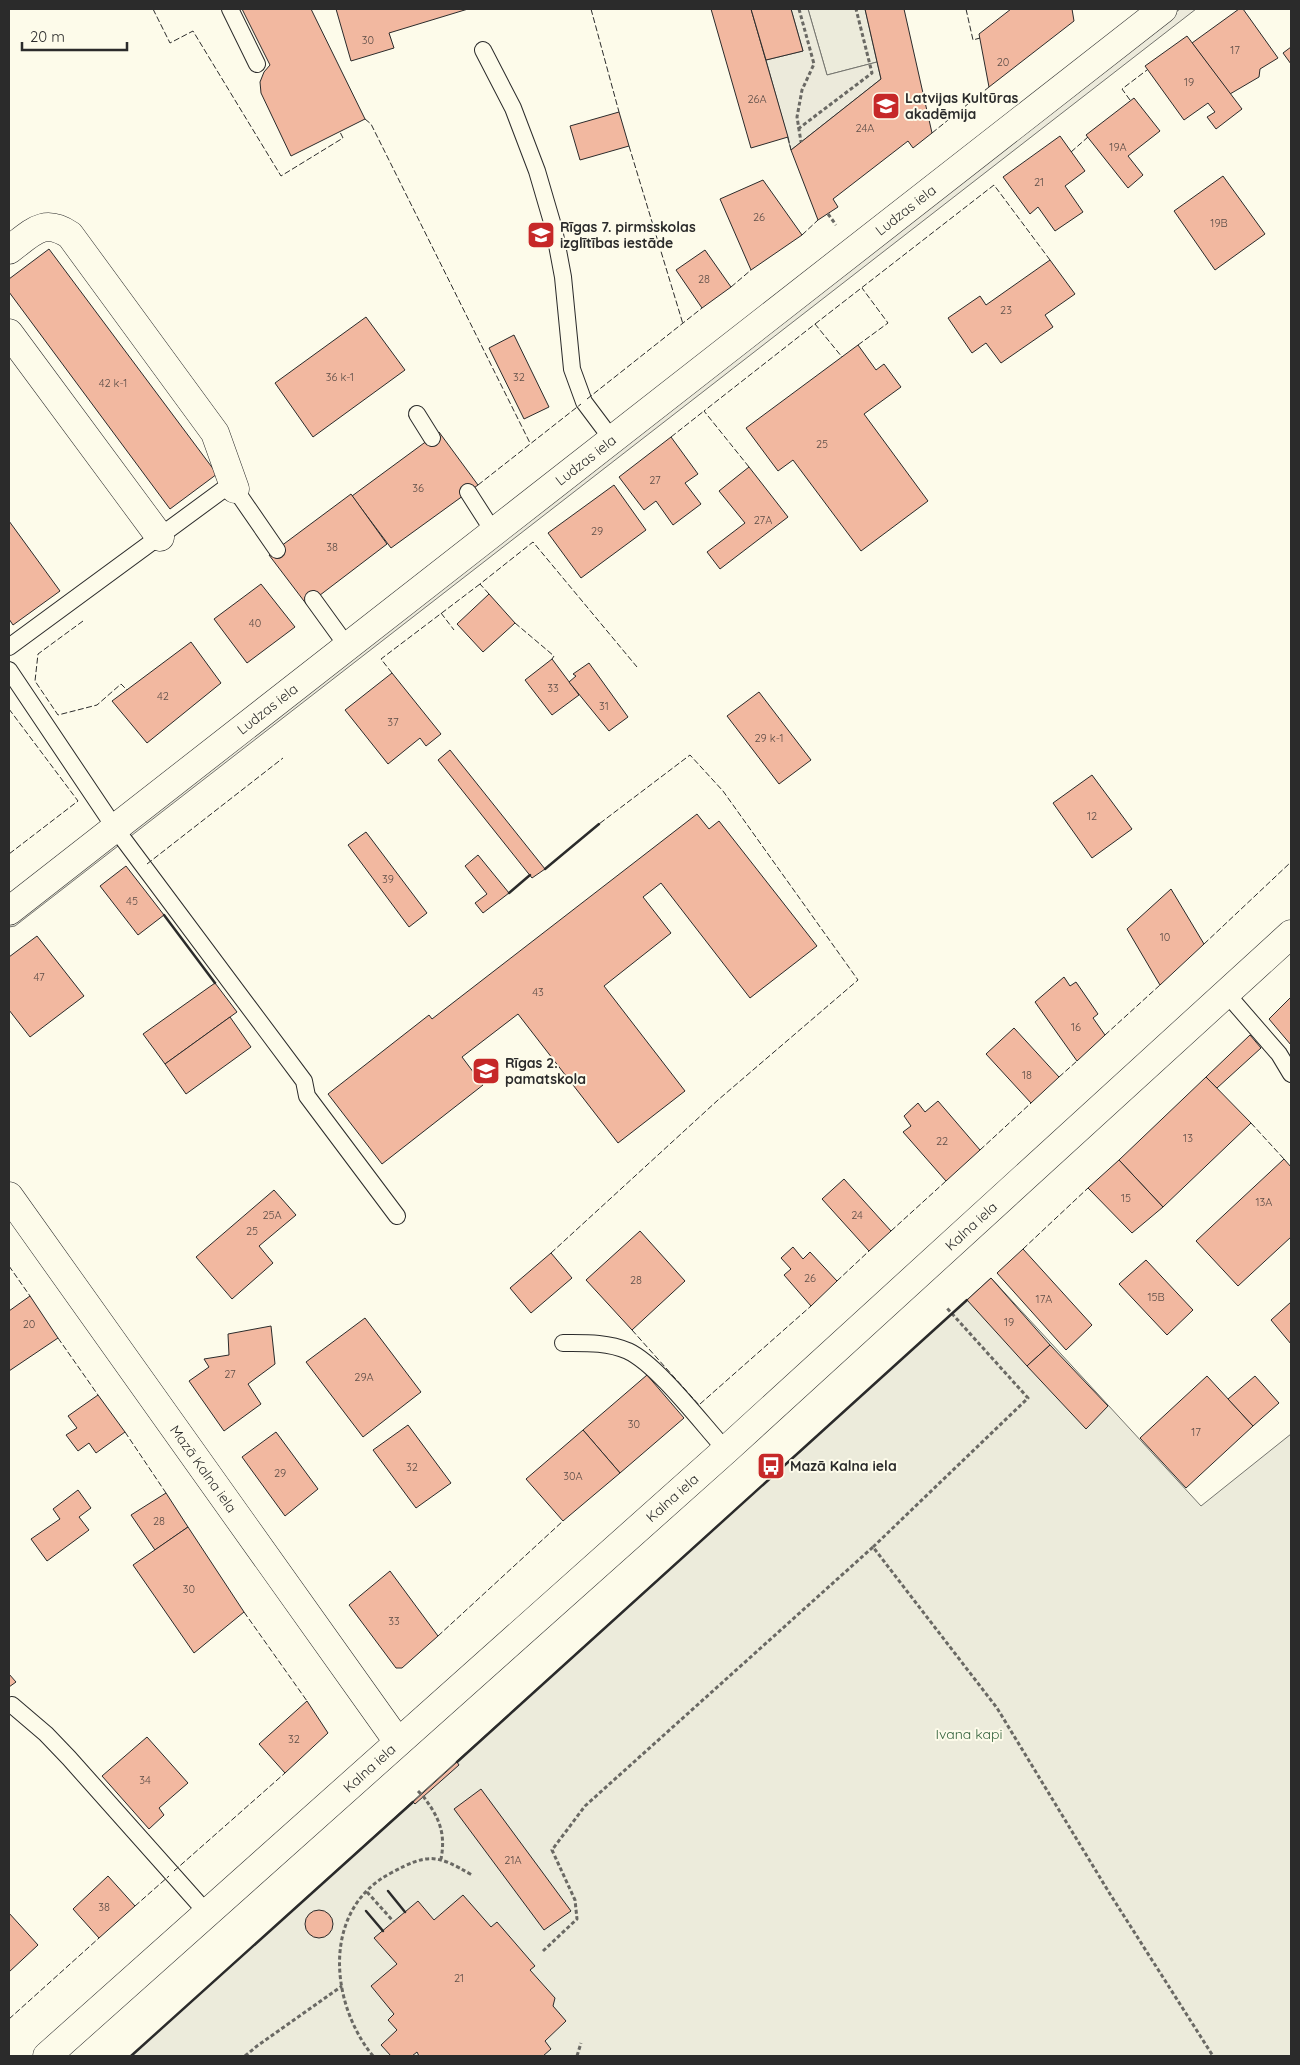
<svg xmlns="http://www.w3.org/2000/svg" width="1300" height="2065" font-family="Quicksand,sans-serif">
<rect width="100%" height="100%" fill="#fdfbea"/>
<g fill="#ecebdb" stroke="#74746e">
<path d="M 808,9 L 865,9 L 877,62 L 827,75 Z"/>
<path d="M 991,1278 L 1201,1506 L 1291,1434 L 1291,2056 L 131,2056 Z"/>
</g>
<g fill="#eceadb" stroke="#74746e">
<path d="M 791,9 L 808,9 L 827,75 L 877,62 L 881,79 L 791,150 L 766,60 L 803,51 Z"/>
<path d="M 1180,9 L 1196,9 L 15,926 L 9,927 L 9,918 Z"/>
</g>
<g fill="#f2b8a0" stroke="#2b2b2b">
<path d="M 242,9 L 311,9 L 365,119 L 291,156 L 261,93 L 260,82 L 264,72 L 270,65 Z"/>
<path d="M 336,9 L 468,9 L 389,33 L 394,48 L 351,61 Z"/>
<path d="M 711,9 L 751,9 L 788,137 L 751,148 Z"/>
<path d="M 751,9 L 791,9 L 803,51 L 766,60 Z"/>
<path d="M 865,9 L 904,9 L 932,133 L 913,148 L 908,141 L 833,199 L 838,207 L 818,220 L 791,150 L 881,79 Z"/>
<path d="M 1011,9 L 1072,9 L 1074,21 L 989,87 L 979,34 Z"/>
<path d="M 1239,9 L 1243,9 L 1278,58 L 1260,69 L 1259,77 L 1230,94 L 1192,43 Z"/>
<path d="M 1187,36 L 1242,109 L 1216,129 L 1207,117 L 1215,112 L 1208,103 L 1184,120 L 1145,66 Z"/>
<path d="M 1291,47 L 1291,64 L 1283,53 Z"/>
<path d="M 1134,98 L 1160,131 L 1128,156 L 1143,175 L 1128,188 L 1086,135 Z"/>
<path d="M 619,112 L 629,146 L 580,160 L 570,126 Z"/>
<path d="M 1060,136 L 1085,171 L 1065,186 L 1083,212 L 1055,231 L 1038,207 L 1030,214 L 1003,177 Z"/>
<path d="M 1223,176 L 1265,234 L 1215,270 L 1174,211 Z"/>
<path d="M 763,180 L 802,235 L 751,270 L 720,199 Z"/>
<path d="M 49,249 L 217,474 L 170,509 L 9,292 L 9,279 Z"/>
<path d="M 705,250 L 731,287 L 702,308 L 676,270 Z"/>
<path d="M 1050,260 L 1075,294 L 1045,315 L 1053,327 L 1001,363 L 986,343 L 972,353 L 948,318 L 980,296 L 986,305 Z"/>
<path d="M 366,317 L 405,370 L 313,437 L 275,383 Z"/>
<path d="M 514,335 L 549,407 L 524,419 L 489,348 Z"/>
<path d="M 858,345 L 876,370 L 884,364 L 901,387 L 864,414 L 928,501 L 861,551 L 793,460 L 778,471 L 746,428 Z"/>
<path d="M 439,432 L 478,485 L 391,548 L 352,496 Z"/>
<path d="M 671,437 L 698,474 L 685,483 L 701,504 L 673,525 L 656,501 L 644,510 L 619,477 Z"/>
<path d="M 749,467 L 788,517 L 720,569 L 707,552 L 745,523 L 719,491 Z"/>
<path d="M 614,485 L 646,530 L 581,578 L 548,533 Z"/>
<path d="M 351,494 L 387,544 L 307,605 L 269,555 Z"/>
<path d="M 9,521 L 60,591 L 13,625 L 9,619 Z"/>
<path d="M 261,584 L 295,627 L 247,663 L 214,619 Z"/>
<path d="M 489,594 L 515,623 L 483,652 L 457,624 Z"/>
<path d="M 191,642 L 221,683 L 147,743 L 112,701 Z"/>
<path d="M 552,659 L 579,695 L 552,715 L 525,680 Z"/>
<path d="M 589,663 L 628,717 L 609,731 L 569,682 L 576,676 L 573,674 Z"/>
<path d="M 392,673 L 441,734 L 426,746 L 420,738 L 388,764 L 345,710 Z"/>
<path d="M 759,692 L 811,760 L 779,784 L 727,716 Z"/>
<path d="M 450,750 L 545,869 L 532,878 L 438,760 Z"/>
<path d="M 1092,775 L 1132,829 L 1092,858 L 1053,803 Z"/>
<path d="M 697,814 L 709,829 L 719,821 L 817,946 L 750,998 L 661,883 L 643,897 L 671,933 L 604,986 L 685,1091 L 618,1143 L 518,1014 L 462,1057 L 483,1085 L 382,1164 L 328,1094 L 429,1015 L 432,1019 Z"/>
<path d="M 366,832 L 427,913 L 409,927 L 348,845 Z"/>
<path d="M 478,855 L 509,893 L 483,913 L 475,903 L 487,894 L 465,866 Z"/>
<path d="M 126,866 L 164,915 L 138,935 L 100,886 Z"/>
<path d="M 1171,889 L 1204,944 L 1160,985 L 1127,929 Z"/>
<path d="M 37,936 L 84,996 L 30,1037 L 9,1010 L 9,957 Z"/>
<path d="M 1064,977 L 1070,986 L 1076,982 L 1098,1014 L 1093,1018 L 1105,1035 L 1077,1061 L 1035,1002 Z"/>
<path d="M 215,983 L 237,1012 L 165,1064 L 143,1034 Z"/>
<path d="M 1291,997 L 1291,1045 L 1269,1019 Z"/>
<path d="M 230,1017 L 251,1047 L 186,1094 L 165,1064 Z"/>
<path d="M 1014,1028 L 1059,1077 L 1031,1103 L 986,1054 Z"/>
<path d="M 1250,1035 L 1261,1048 L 1217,1088 L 1206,1077 Z"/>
<path d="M 1206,1077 L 1251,1123 L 1163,1207 L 1119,1160 Z"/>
<path d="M 938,1101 L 980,1150 L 946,1181 L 903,1132 L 911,1126 L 904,1116 L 918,1103 L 925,1112 Z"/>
<path d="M 1284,1159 L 1291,1167 L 1291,1237 L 1238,1286 L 1196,1241 Z"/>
<path d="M 1119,1160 L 1163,1207 L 1132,1233 L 1088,1188 Z"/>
<path d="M 844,1179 L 891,1231 L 869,1251 L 822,1199 Z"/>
<path d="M 274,1190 L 296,1215 L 259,1246 L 273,1263 L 232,1299 L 196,1257 Z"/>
<path d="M 640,1231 L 685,1281 L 632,1330 L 586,1280 Z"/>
<path d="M 793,1247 L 803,1259 L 810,1252 L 837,1281 L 811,1306 L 784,1275 L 791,1269 L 781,1258 Z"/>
<path d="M 1023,1249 L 1092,1325 L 1066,1350 L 997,1273 Z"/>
<path d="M 551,1253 L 572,1278 L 531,1313 L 510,1288 Z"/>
<path d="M 1146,1260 L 1193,1310 L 1167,1335 L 1119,1284 Z"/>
<path d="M 991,1278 L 1050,1345 L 1027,1366 L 967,1300 Z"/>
<path d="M 30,1296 L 58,1338 L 9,1371 L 9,1311 Z"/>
<path d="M 1291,1302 L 1291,1344 L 1271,1320 Z"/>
<path d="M 365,1318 L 421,1392 L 363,1437 L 306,1362 Z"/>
<path d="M 271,1326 L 275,1364 L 248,1384 L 261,1404 L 224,1431 L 189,1381 L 209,1367 L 204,1359 L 229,1355 L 228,1334 Z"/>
<path d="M 1050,1345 L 1108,1406 L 1086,1429 L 1027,1366 Z"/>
<path d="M 647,1375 L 684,1418 L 620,1473 L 583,1430 Z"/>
<path d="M 1207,1376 L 1253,1426 L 1186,1488 L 1140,1438 Z"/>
<path d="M 1255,1376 L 1279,1403 L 1253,1426 L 1228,1399 Z"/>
<path d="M 98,1395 L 125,1432 L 96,1453 L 89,1443 L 78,1451 L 66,1435 L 77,1428 L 68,1416 Z"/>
<path d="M 408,1425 L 451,1483 L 416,1508 L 373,1450 Z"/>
<path d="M 583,1430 L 620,1473 L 563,1521 L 526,1479 Z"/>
<path d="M 276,1432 L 318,1489 L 285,1516 L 242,1457 Z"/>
<path d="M 78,1490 L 91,1508 L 79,1517 L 89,1530 L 47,1561 L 31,1539 L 60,1519 L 53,1509 Z"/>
<path d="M 166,1493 L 188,1527 L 155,1550 L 131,1515 Z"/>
<path d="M 188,1527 L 244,1612 L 194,1653 L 133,1565 Z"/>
<path d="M 390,1571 L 438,1636 L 402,1668 L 396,1668 L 349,1605 Z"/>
<path d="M 9,1674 L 16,1682 L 9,1687 Z"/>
<path d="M 307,1701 L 328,1733 L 285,1773 L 259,1744 Z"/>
<path d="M 147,1737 L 188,1783 L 159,1808 L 164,1815 L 149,1829 L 102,1776 Z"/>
<path d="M 457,1762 L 459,1765 L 415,1804 L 413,1802 Z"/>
<path d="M 481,1789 L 571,1911 L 544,1930 L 454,1809 Z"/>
<path d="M 108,1876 L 135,1906 L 99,1938 L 73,1909 Z"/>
<path d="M 463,1895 L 491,1927 L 497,1922 L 535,1966 L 530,1970 L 555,1998 L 553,2006 L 566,2021 L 545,2041 L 551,2049 L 543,2056 L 419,2056 L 417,2052 L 412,2056 L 391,2056 L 381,2045 L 397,2030 L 388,2020 L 394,2014 L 371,1986 L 397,1964 L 374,1938 L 418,1901 L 434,1920 Z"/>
<circle cx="319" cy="1924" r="14"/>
<path d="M 9,1913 L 38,1945 L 9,1972 Z"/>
</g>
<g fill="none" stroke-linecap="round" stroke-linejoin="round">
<defs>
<g id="lane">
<path d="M 230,9 L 257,64"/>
<path d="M 483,50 L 513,108 L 537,171 L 554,229 L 563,277 L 572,369 L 584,402 L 611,438"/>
<path d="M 417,414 L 432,438"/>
<path d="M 468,492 L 493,531"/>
<path d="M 313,599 L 347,646"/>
<path d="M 9,647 L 224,489 L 235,489 L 277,550"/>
<path d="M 9,670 L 115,828 L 304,1081 L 307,1096 L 397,1216"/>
<path d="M 1226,993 L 1279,1054 L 1291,1074"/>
<path d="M 563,1343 C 585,1343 607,1342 628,1351 C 658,1365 702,1424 726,1450"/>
<path d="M 12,1705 L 46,1734 L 69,1758 L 207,1913"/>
</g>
<g id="street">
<path d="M 9,250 C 32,233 43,217 70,235 L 215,433 L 235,489"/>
<path d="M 9,333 L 160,537"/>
<path id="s1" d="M 9,1196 L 398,1742"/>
</g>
<g id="secondary">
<path id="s2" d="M 9,911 L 1163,9"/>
<path id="s3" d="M 47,2056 L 726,1450 L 1291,934"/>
</g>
</defs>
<use href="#lane" stroke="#2b2b2b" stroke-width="18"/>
<use href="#street" stroke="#2b2b2b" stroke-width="29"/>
<use href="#secondary" stroke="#2b2b2b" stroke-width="29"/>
<g stroke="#6a6964" stroke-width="3" stroke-dasharray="4 2.5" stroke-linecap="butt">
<path d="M 799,9 L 814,64 L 802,90 L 797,117 L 801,142"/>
<path d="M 798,129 L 872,73 L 856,9"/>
<path d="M 828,214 L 836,225"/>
<path d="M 873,1547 L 1028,1398 L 946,1307"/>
<path d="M 418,1791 L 421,1794"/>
<path d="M 423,1796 C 439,1817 446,1833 441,1859"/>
<path d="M 367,1892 L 394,1922"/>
<path d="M 543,1951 L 577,1919 L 575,1900 L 552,1850 L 585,1806 L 873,1547 L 997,1708 L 1110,1894 L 1213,2056"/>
<path d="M 245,2056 L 257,2046 L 342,1986"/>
<path d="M 373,2056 C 329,2002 322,1909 391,1873 C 428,1853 436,1854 472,1875"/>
<path d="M 577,2056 L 581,2043"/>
</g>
<use href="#lane" stroke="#fdfbea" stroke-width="16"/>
<use href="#street" stroke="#fdfbea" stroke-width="28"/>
<use href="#secondary" stroke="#fdfbea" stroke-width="28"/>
<g stroke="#2b2b2b" stroke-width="1" stroke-dasharray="6 2.5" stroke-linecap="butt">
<path d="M 153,9 L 170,43 L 193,31 L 281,176 L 343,138 L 340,132"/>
<path d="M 591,9 L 619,112"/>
<path d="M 966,9 L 973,40 L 980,38"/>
<path d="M 1130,100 L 1122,89 L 1147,70"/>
<path d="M 365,119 L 371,124 L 530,443"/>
<path d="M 932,133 L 989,87"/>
<path d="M 788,137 L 791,150"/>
<path d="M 629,146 L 683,324"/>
<path d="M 1071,152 L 1088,137"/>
<path d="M 802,235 L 818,220"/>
<path d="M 731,287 L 751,270"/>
<path d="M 815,324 L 994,185 L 1050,260"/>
<path d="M 858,345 L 888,323 L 862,288"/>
<path d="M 587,399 L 702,308"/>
<path d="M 671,437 L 704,411"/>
<path d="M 749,467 L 704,411 L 815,324 L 842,357"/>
<path d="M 478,485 L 581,404"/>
<path d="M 489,594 L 480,584 L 533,542 L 637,667"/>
<path d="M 441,613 L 454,630"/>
<path d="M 83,621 L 38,654 L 35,681 L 58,715 L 97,705 L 121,684 L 127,690"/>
<path d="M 515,623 L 554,656 L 552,659"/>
<path d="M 392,673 L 381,659 L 480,584"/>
<path d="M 9,709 L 78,801 L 9,854"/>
<path d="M 147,864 L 283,758"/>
<path d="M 1204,944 L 1291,862"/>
<path d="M 1105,1035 L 1160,985"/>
<path d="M 1059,1077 L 1077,1061"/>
<path d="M 1251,1123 L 1284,1159"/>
<path d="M 980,1150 L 1031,1103"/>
<path d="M 891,1231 L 946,1181"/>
<path d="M 1023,1249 L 1088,1188"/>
<path d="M 551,1253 L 718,1100 L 858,980 L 723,791 L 690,755 L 599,824"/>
<path d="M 9,1266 L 30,1296"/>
<path d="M 837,1281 L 869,1251"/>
<path d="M 632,1330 L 699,1405"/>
<path d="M 58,1338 L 98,1395"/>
<path d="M 700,1404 L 811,1306"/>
<path d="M 125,1432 L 166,1493"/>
<path d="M 244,1612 L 307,1701"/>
<path d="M 438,1636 L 563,1521"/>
<path d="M 174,1871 L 285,1773"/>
<path d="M 135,1906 L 169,1876"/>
<path d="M 9,2019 L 99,1938"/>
</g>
<g stroke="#2b2b2b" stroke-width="2.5">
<path d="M 545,869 L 599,824"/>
<path d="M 509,893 L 530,875"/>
<path d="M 164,915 L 215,983"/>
<path d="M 457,1762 L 967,1300"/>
<path d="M 388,1891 L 405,1912"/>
<path d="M 366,1911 L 383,1931"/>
<path d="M 131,2056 L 413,1802"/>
</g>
</g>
<defs>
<symbol id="university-square" viewBox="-11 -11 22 22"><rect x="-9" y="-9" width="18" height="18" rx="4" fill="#c62828" stroke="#fdfbea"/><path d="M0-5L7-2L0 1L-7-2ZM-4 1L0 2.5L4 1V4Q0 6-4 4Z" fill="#fff"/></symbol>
<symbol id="school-square" viewBox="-11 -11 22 22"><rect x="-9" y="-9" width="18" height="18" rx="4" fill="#c62828" stroke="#fdfbea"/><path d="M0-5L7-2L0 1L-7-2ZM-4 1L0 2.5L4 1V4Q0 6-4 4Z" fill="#fff"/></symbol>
<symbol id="bus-square" viewBox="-11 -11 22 22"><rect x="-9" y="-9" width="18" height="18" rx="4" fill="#c62828" stroke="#fdfbea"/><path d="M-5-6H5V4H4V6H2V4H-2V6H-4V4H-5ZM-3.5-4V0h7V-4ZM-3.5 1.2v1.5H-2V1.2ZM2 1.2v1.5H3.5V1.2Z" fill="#fff"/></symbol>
</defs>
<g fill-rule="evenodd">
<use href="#university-square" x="870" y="90" width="32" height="32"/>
<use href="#school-square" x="525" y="219" width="32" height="32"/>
<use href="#school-square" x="470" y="1055" width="32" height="32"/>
<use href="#bus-square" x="755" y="1450" width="32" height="32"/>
</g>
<g text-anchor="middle" stroke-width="4" stroke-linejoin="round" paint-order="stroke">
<g font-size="11" fill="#5d4e48">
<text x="368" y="44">30</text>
<text x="1235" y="54">17</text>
<text x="1003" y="66">20</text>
<text x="1189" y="86">19</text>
<text x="757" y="103">26A</text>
<text x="865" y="132">24A</text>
<text x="1118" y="151">19A</text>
<text x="1039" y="186">21</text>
<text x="759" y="221">26</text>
<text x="1219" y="227">19B</text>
<text x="704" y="283">28</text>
<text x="1006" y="314">23</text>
<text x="340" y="381">36 k-1</text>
<text x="519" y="381">32</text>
<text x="113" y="387">42 k-1</text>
<text x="822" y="448">25</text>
<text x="655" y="484">27</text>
<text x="418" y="492">36</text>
<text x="763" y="524">27A</text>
<text x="597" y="535">29</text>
<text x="332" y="551">38</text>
<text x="255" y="627">40</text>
<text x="553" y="692">33</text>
<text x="163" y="700">42</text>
<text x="604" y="710">31</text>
<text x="393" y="726">37</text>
<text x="769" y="742">29 k-1</text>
<text x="1092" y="820">12</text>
<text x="388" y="883">39</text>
<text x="132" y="905">45</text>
<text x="1165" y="941">10</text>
<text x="39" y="981">47</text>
<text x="538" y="996">43</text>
<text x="1076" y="1031">16</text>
<text x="1027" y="1079">18</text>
<text x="1188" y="1142">13</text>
<text x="942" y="1145">22</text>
<text x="1126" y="1202">15</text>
<text x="1264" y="1206">13A</text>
<text x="272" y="1219">25A</text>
<text x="857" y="1219">24</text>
<text x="252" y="1235">25</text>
<text x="810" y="1282">26</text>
<text x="636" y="1284">28</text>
<text x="1156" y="1301">15B</text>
<text x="1044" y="1303">17A</text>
<text x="1009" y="1326">19</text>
<text x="29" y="1328">20</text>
<text x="230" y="1378">27</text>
<text x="364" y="1381">29A</text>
<text x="634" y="1428">30</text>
<text x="1196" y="1436">17</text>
<text x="412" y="1471">32</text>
<text x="280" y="1477">29</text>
<text x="573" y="1480">30A</text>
<text x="159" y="1525">28</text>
<text x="189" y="1593">30</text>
<text x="394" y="1625">33</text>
<text x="294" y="1743">32</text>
<text x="145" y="1784">34</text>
<text x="513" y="1864">21A</text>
<text x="104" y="1911">38</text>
<text x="459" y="1982">21</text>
</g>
<g font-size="14" font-weight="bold" fill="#2b2b2b" stroke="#fdfbea" text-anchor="start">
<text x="905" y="103">Latvijas Kultūras<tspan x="905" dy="16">akadēmija</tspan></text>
<text x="560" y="232">Rīgas 7. pirmsskolas<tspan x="560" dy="16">izglītības iestāde</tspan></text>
<text x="505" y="1068">Rīgas 2.<tspan x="505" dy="16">pamatskola</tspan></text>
<text x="790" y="1471">Mazā Kalna iela</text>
</g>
<g font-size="14" fill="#2b2b2b" stroke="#fdfbea">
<text dy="5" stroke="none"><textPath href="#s2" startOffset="1138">Ludzas iela</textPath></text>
<text dy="5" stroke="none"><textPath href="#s2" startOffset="732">Ludzas iela</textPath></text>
<text dy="5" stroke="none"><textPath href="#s2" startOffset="328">Ludzas iela</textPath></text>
<text dy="5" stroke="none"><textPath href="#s3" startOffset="1242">Kalna iela</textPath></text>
<text dy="5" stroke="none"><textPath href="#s1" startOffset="335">Mazā Kalna iela</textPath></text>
<text dy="5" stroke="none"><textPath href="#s3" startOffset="838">Kalna iela</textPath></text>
<text dy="5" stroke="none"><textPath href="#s3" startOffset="432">Kalna iela</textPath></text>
</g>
<g font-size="14" fill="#34623c" stroke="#fdfbea">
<text x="969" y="1739">Ivana kapi</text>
</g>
</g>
<rect width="1300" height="2065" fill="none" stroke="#2b2b2b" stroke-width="20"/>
<path d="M22 42v8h105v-8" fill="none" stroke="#2b2b2b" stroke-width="2.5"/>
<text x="30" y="42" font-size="15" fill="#2b2b2b" stroke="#fdfbea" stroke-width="4" paint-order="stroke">20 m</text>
</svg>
